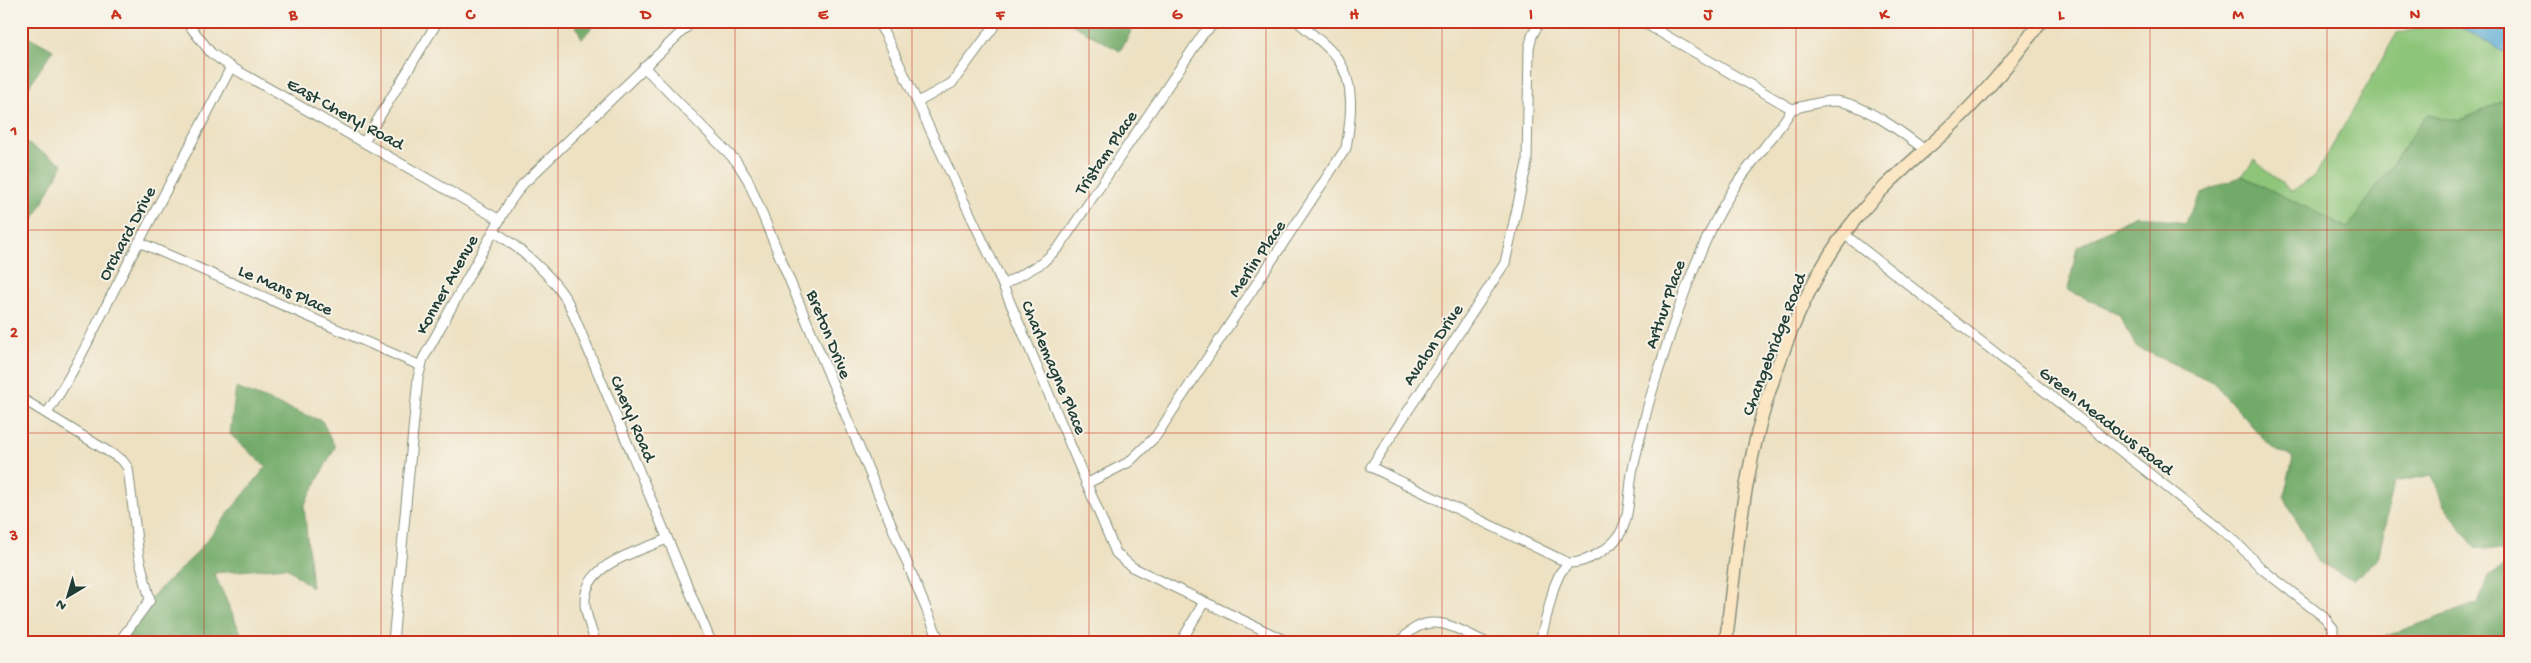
<svg xmlns="http://www.w3.org/2000/svg" width="2531" height="663" font-family="'Gochi Hand',sans-serif">
<rect width="100%" height="100%" fill="#f7f3e8"/>
<filter id="ink" filterUnits="userSpaceOnUse"><feTurbulence type="fractalNoise" baseFrequency=".02" numOctaves="2"/><feDisplacementMap in="SourceGraphic" scale="10" xChannelSelector="R" yChannelSelector="G"/><feConvolveMatrix kernelMatrix="1 2 1 2 8 2 1 2 1" color-interpolation-filters="sRGB"/></filter>
<filter id="wash" filterUnits="userSpaceOnUse"><feTurbulence type="fractalNoise" baseFrequency=".0096" numOctaves="4" result="noise"/><feDisplacementMap in="SourceGraphic" scale="20" xChannelSelector="R" yChannelSelector="G"/><feGaussianBlur stdDeviation="1.12" result="paint"/><feColorMatrix in="noise" values="0 0 0 0 0 0 0 0 0 0 0 0 0 0 0 0 0 1.4 0 .05"/><feComposite in="paint" operator="in"/></filter>
<g filter="url(#wash)">
<rect width="100%" height="100%" fill="#ede1c2"/>
<path fill="#8dc579" stroke="#568156" d="M 2446,21 L 2452,21 L 2504,51 L 2510,49 L 2510,98 L 2459,121 L 2427,115 L 2348,228 L 2242,176 L 2254,160 L 2292,192 L 2315,176 L 2397,33 Z"/>
<g fill="#72aa69" stroke="#48744e">
<path d="M 574,21 L 597,21 L 582,39 Z"/>
<path d="M 1066,21 L 1137,21 L 1120,51 Z"/>
<path d="M 21,32 L 53,50 L 21,98 Z"/>
<path d="M 2510,98 L 2510,551 L 2475,548 L 2443,503 L 2432,475 L 2394,482 L 2378,559 L 2353,580 L 2317,561 L 2284,496 L 2293,458 L 2270,446 L 2213,382 L 2136,347 L 2119,314 L 2068,290 L 2077,247 L 2136,215 L 2184,223 L 2202,193 L 2242,176 L 2348,228 L 2427,114 L 2459,121 Z"/>
<path d="M 21,140 L 63,164 L 21,243 Z"/>
<path d="M 236,388 L 322,421 L 335,447 L 304,506 L 312,588 L 286,567 L 214,573 L 245,642 L 120,642 L 146,602 L 194,556 L 266,467 L 230,434 Z"/>
<path d="M 2510,562 L 2510,642 L 2375,642 L 2375,640 L 2478,603 L 2488,576 Z"/>
</g>
<path fill="#59aad4" stroke="#3c7484" d="M 2452,21 L 2510,21 L 2510,49 L 2504,52 Z"/>
</g>
<g filter="url(#ink)">
<g fill="none" stroke-linecap="round" stroke-linejoin="round">
<defs>
<g id="street">
<path d="M 186,21 L 211,53 L 231,67 L 500,220"/>
<path d="M 877,21 L 886,36 L 996,269 L 1116,553 L 1132,567 L 1288,642"/>
<path d="M 1540,21 L 1532,36 L 1529,49 L 1527,163 L 1505,263 L 1371,467 L 1568,563"/>
<path d="M 1641,21 L 1792,109"/>
<path d="M 644,67 L 736,161 L 748,180 L 940,642"/>
<path d="M 918,102 L 952,83 L 998,21"/>
<path d="M 364,142 L 438,21"/>
<path d="M 494,231 C 522,250 552,274 569,304 L 711,642"/>
<path d="M 1844,234 L 2233,539 L 2262,569 L 2325,618 L 2333,628 L 2333,642"/>
<path d="M 139,242 L 421,366"/>
<path d="M 1003,285 L 1042,263 L 1059,247 L 1203,34 L 1217,21"/>
<path d="M 21,398 L 122,460 L 128,468 L 139,557 L 150,600 L 119,642"/>
<path d="M 47,413 C 77,369 98,320 123,273 C 158,204 196,136 231,67"/>
<path d="M 1086,484 L 1129,462 L 1156,436 L 1346,148 C 1351,119 1356,83 1337,58 C 1327,44 1310,33 1297,21"/>
<path d="M 393,642 L 418,378 L 423,359 L 509,203 L 522,185 L 693,21"/>
<path d="M 595,642 C 592,630 586,617 585,604 C 583,563 638,552 667,539"/>
<path d="M 1181,642 L 1204,602"/>
<path d="M 1400,642 C 1427,608 1453,627 1485,642"/>
<path d="M 1540,642 L 1554,587 L 1560,573 L 1568,563 C 1585,564 1613,548 1621,532 C 1630,514 1629,492 1632,473 C 1640,436 1649,398 1661,363 C 1680,303 1700,242 1734,188 C 1752,160 1775,137 1792,109 C 1805,106 1820,101 1834,101 C 1862,102 1903,133 1925,150"/>
</g>
<path id="secondary" d="M 1726,642 C 1732,590 1737,539 1746,488 C 1761,399 1799,287 1857,217 C 1883,185 1917,158 1947,130 C 1981,98 2013,60 2041,21"/>
</defs>
<use href="#street" stroke="#868f7b" stroke-width="11"/>
<use href="#secondary" stroke="#868f7b" stroke-width="15"/>
<use href="#street" stroke="#fff" stroke-width="9"/>
<use href="#secondary" stroke="#fbe6c4" stroke-width="12"/>
</g>
</g>
<path fill="none" stroke="#c8321e" stroke-width="1" stroke-opacity="0.55" d="M 204,21 L 204,642M 381,21 L 381,642M 558,21 L 558,642M 735,21 L 735,642M 912,21 L 912,642M 1089,21 L 1089,642M 1266,21 L 1266,642M 1442,21 L 1442,642M 1619,21 L 1619,642M 1796,21 L 1796,642M 1973,21 L 1973,642M 2150,21 L 2150,642M 2327,21 L 2327,642M 21,230 L 2510,230M 21,433 L 2510,433"/>
<g text-anchor="middle" stroke-width="4" stroke-linejoin="round" paint-order="stroke">
<g font-size="18" fill="#1f3d34" stroke="#f7f3e8">
<text transform="translate(346 113) rotate(29)" y="6">East Cheryl Road</text>
<text transform="translate(1105 152) rotate(-56)" y="6">Tristam Place</text>
<text transform="translate(126 233) rotate(-62)" y="6">Orchard Drive</text>
<text transform="translate(1256 258) rotate(-56)" y="6">Merlin Place</text>
<text transform="translate(446 284) rotate(-61)" y="6">Konner Avenue</text>
<text transform="translate(286 289) rotate(24)" y="6">Le Mans Place</text>
<text transform="translate(1664 304) rotate(-71)" y="6">Arthur Place</text>
<text transform="translate(830 334) rotate(68)" y="6">Breton Drive</text>
<text transform="translate(1432 344) rotate(-56)" y="6">Avalon Drive</text>
<text transform="translate(1773 344) rotate(-69)" y="6">Changebridge Road</text>
<text transform="translate(1055 367) rotate(67)" y="6">Charlemagne Place</text>
<text transform="translate(634 418) rotate(67)" y="6">Cheryl Road</text>
<text transform="translate(2107 420) rotate(38)" y="6">Green Meadows Road</text>
</g>
</g>
<rect width="2531" height="663" fill="none" stroke="#f7f3e8" stroke-width="55"/>
<g transform="translate(68 596) rotate(218)" stroke="#f7f3e8" stroke-width="4" paint-order="stroke">
<path d="M0-4L9 19L0 12L-9 19Z" fill="#1f3d34"/>
<text y="-8" font-size="14" font-weight="bold" text-anchor="middle" fill="#1f3d34">N</text>
</g>
<rect x="28" y="28" width="2476" height="608" fill="none" stroke="#c8321e" stroke-width="2"/>
<g font-size="16" text-anchor="middle" font-weight="bold" fill="#c8321e">
<text x="116" y="19">A</text>
<text x="293" y="19">B</text>
<text x="470" y="19">C</text>
<text x="646" y="19">D</text>
<text x="823" y="19">E</text>
<text x="1000" y="19">F</text>
<text x="1177" y="19">G</text>
<text x="1354" y="19">H</text>
<text x="1531" y="19">I</text>
<text x="1708" y="19">J</text>
<text x="1884" y="19">K</text>
<text x="2061" y="19">L</text>
<text x="2238" y="19">M</text>
<text x="2415" y="19">N</text>
<text x="14" y="135">1</text>
<text x="14" y="337">2</text>
<text x="14" y="540">3</text>
</g>
</svg>
